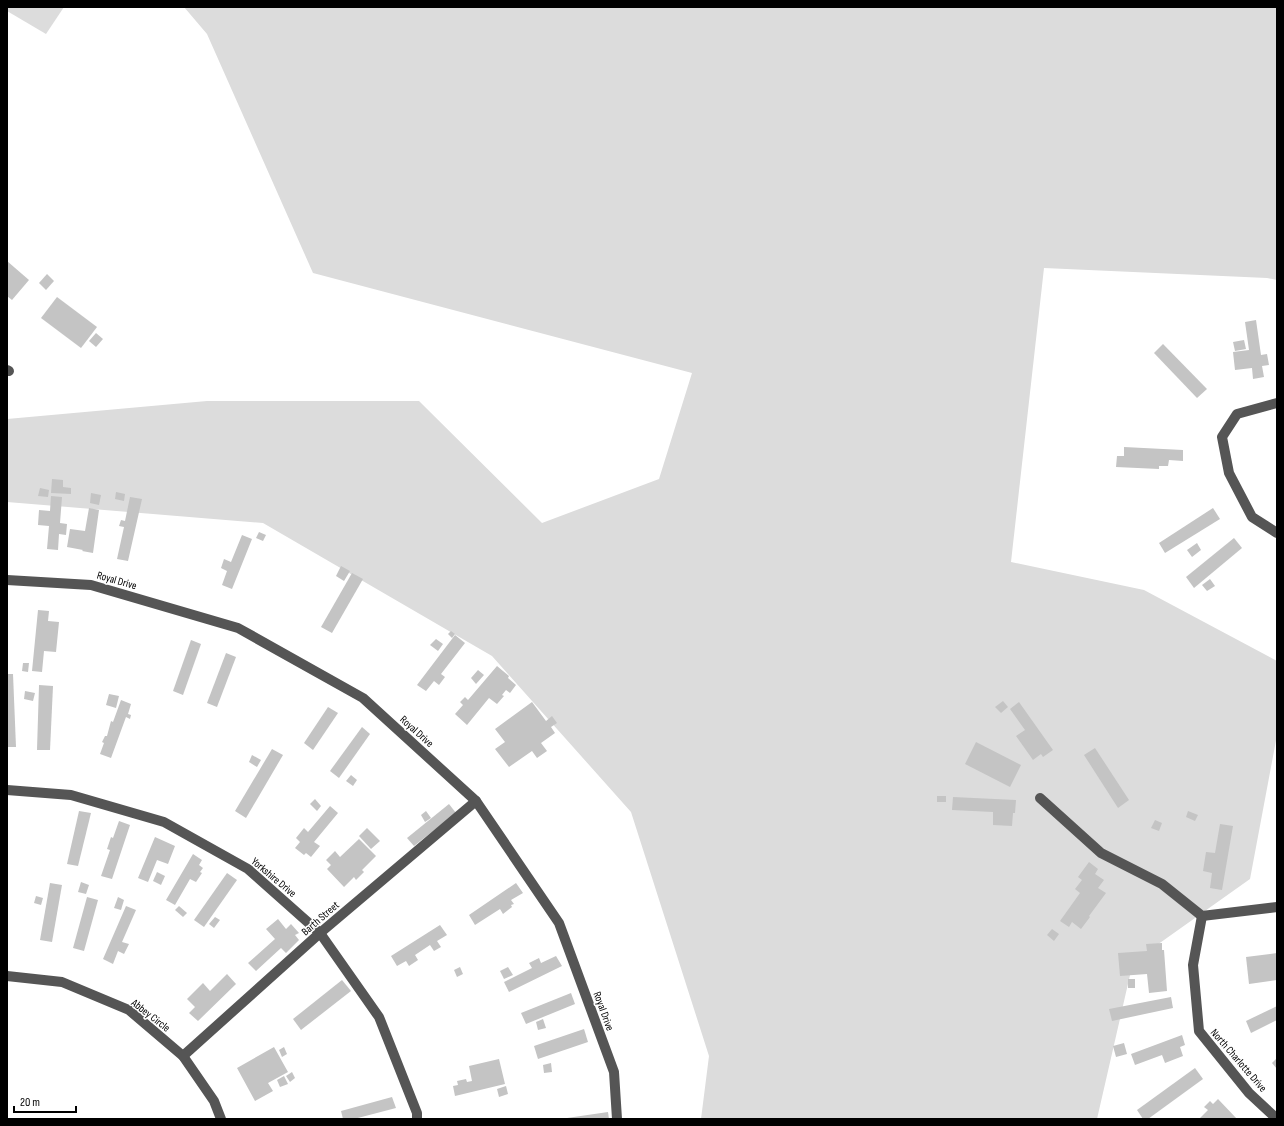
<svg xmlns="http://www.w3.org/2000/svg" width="1284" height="1126" font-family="'Sofia Sans Condensed',sans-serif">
<rect width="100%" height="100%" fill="#fff"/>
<g fill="#dcdcdc">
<path d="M 7,7 L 64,7 L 46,34 L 7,11 Z"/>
<path d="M 184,7 L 1277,7 L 1277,280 L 1267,278 L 1044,268 L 1011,562 L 1144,590 L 1277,661 L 1277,735 L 1250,879 L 1133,962 L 1097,1119 L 701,1119 L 709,1056 L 631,812 L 492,656 L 263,523 L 7,502 L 7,419 L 207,401 L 419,401 L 542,523 L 659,479 L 692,373 L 313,273 L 207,34 Z"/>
</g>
<g fill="#c4c4c4">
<path d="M 7,261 L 29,280 L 12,300 L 7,296 Z"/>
<path d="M 47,274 L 54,281 L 46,290 L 39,283 Z"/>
<path d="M 57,297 L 97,327 L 81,348 L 41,318 Z"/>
<path d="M 1256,320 L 1261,355 L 1267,354 L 1269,365 L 1262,366 L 1264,377 L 1253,379 L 1252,368 L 1235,370 L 1233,352 L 1249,350 L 1245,322 Z"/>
<path d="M 96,333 L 103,339 L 96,347 L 89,341 Z"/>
<path d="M 1244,340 L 1246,349 L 1235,351 L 1233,342 Z"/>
<path d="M 1163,344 L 1207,389 L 1197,398 L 1154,353 Z"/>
<path d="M 1124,447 L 1183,450 L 1183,461 L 1169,460 L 1168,466 L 1159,466 L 1159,469 L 1116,467 L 1117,456 L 1124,456 Z"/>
<path d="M 52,479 L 63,480 L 63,487 L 71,488 L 71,494 L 51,493 Z"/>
<path d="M 40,488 L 49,490 L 48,497 L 38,496 Z"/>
<path d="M 116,492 L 125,494 L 124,501 L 115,499 Z"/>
<path d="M 91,493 L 101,495 L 99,505 L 90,503 Z"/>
<path d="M 51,496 L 62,497 L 60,523 L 67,524 L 66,535 L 59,534 L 58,550 L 47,549 L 49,526 L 38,525 L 39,510 L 50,511 Z"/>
<path d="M 130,497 L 142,499 L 128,561 L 117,559 L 124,527 L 119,526 L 121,520 L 125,521 Z"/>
<path d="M 89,508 L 99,510 L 93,553 L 82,551 L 83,550 L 67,547 L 70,529 L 85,531 Z"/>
<path d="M 1213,508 L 1220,519 L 1165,553 L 1159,543 Z"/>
<path d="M 259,532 L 266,535 L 263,541 L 256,538 Z"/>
<path d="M 242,535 L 252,539 L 232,589 L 222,585 L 227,571 L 221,568 L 224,559 L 231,562 Z"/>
<path d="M 1234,538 L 1242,548 L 1194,588 L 1186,577 Z"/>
<path d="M 1197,543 L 1201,550 L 1192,557 L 1187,550 Z"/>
<path d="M 341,566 L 350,571 L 344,581 L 336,576 Z"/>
<path d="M 352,573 L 363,579 L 332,633 L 321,627 Z"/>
<path d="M 1210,579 L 1215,586 L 1207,591 L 1202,585 Z"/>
<path d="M 38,610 L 49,611 L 48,621 L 59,622 L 56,652 L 44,651 L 42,672 L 32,671 Z"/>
<path d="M 451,631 L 455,634 L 452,638 L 448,634 Z"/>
<path d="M 455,635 L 465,643 L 441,674 L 445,677 L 439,685 L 434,681 L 426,691 L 417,685 Z"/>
<path d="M 436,639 L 443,644 L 438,651 L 430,645 Z"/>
<path d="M 191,640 L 201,644 L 183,695 L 173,691 Z"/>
<path d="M 226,653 L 236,657 L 217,707 L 207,703 Z"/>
<path d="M 23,663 L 29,663 L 28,672 L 22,671 Z"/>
<path d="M 497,666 L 509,676 L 508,678 L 516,685 L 510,693 L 506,690 L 502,695 L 504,696 L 497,704 L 489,698 L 467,725 L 455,714 L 463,705 L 460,702 L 465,697 L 468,700 Z"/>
<path d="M 478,670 L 484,675 L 476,684 L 471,678 Z"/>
<path d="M 7,674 L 13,674 L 16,747 L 7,747 Z"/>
<path d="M 39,685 L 53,686 L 50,750 L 37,750 Z"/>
<path d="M 25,691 L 35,693 L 33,701 L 24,699 Z"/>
<path d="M 109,694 L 119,696 L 116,708 L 106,705 Z"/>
<path d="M 121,700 L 131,704 L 128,714 L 131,715 L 130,719 L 126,717 L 111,758 L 100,754 L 104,743 L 102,742 L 105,736 L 107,736 L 111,721 L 113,722 Z"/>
<path d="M 1003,701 L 1008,707 L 1001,713 L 995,707 Z"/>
<path d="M 532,702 L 546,721 L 552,716 L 557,723 L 551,727 L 555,733 L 541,743 L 547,751 L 537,758 L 532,751 L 509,767 L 495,749 L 505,742 L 495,729 Z"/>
<path d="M 1019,702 L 1053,750 L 1043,757 L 1041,754 L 1033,760 L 1016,736 L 1025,730 L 1010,709 Z"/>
<path d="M 328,707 L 338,713 L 313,750 L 304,743 Z"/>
<path d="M 362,727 L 370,734 L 339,778 L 330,771 Z"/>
<path d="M 976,742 L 1021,765 L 1010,787 L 965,764 Z"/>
<path d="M 1095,748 L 1129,800 L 1118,808 L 1084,755 Z"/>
<path d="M 272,749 L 283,755 L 246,818 L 235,811 Z"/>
<path d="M 252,755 L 261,760 L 257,767 L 249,762 Z"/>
<path d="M 351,775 L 357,780 L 353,786 L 346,781 Z"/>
<rect x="937" y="796" width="9" height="6"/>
<path d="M 953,797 L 1016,800 L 1015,813 L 1013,813 L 1012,826 L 993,825 L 993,812 L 952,810 Z"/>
<path d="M 315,799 L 321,806 L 317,811 L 310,804 Z"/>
<path d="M 449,804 L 456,813 L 414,846 L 407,838 Z"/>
<path d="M 330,806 L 338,813 L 314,842 L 320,846 L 311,857 L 306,853 L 304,855 L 295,848 L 300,842 L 296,838 L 304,828 L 308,832 Z"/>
<path d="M 79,811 L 91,813 L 78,866 L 67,864 Z"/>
<path d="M 426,811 L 431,818 L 425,822 L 421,815 Z"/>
<path d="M 1188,811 L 1198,815 L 1195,821 L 1186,817 Z"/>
<path d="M 1155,820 L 1162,823 L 1159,831 L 1151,828 Z"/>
<path d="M 119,821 L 130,825 L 112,879 L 101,876 L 110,850 L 107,849 L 111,837 L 113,838 Z"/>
<path d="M 1220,824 L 1233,826 L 1222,890 L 1210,888 L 1212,873 L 1203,871 L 1206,852 L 1215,853 Z"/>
<path d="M 367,828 L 380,841 L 371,849 L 359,836 Z"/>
<path d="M 155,837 L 175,846 L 168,864 L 157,860 L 148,882 L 138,878 Z"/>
<path d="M 359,839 L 376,856 L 362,870 L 364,872 L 356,880 L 354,877 L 344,887 L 327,869 L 331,865 L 326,860 L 335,851 L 340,857 Z"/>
<path d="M 193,854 L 202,860 L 199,865 L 203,868 L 200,872 L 202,873 L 196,882 L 190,879 L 175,905 L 166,900 Z"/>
<path d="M 1089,862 L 1098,869 L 1095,874 L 1104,880 L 1098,888 L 1106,893 L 1089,916 L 1090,917 L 1081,929 L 1072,922 L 1069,927 L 1060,921 L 1080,893 L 1075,889 L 1082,880 L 1078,877 Z"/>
<path d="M 157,872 L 165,876 L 161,885 L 153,881 Z"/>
<path d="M 227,873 L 237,880 L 204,927 L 194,920 Z"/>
<path d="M 81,882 L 89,885 L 86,894 L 78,892 Z"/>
<path d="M 50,883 L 62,885 L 52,942 L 40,940 Z"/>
<path d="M 516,883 L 523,893 L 511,900 L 514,904 L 511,905 L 512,907 L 503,914 L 500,909 L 475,925 L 469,915 Z"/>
<path d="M 36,896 L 43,898 L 41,905 L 34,903 Z"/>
<path d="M 87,897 L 98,900 L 84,951 L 73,948 Z"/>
<path d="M 118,897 L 124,900 L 121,910 L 114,908 Z"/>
<path d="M 126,906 L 136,910 L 122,942 L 129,944 L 124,954 L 118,951 L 113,964 L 103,959 Z"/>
<path d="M 179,906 L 187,913 L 183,917 L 175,910 Z"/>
<path d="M 215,917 L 220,920 L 214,928 L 209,924 Z"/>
<path d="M 278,919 L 286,929 L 291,924 L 299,933 L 295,935 L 299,940 L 286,953 L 281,948 L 256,971 L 248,963 L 275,939 L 266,929 Z"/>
<path d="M 440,925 L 447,935 L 437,941 L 441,947 L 434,951 L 430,945 L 415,955 L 418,960 L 409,966 L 406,961 L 397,966 L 391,956 Z"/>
<path d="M 1052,929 L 1059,934 L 1054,941 L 1047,935 Z"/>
<path d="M 1162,943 L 1162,950 L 1164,950 L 1167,991 L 1149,993 L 1147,974 L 1120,976 L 1118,953 L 1147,951 L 1146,944 Z"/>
<path d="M 1277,953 L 1277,980 L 1249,984 L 1246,957 Z"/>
<path d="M 556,956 L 562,966 L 509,992 L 504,982 L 532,968 L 529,963 L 539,958 L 541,963 Z"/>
<path d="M 460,967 L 463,974 L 457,977 L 454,970 Z"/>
<path d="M 508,967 L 513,975 L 504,979 L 500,971 Z"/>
<path d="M 227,974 L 236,984 L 198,1021 L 189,1013 L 195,1007 L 187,999 L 203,983 L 210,991 Z"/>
<rect x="1128" y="979" width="7" height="9"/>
<path d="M 342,980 L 351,991 L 301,1030 L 293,1019 Z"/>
<path d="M 571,993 L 575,1004 L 526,1024 L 521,1013 Z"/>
<path d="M 1171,997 L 1173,1008 L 1112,1021 L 1109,1009 Z"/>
<path d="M 1277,1006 L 1277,1020 L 1251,1033 L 1246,1021 Z"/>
<path d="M 543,1019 L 546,1028 L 538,1030 L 536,1022 Z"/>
<path d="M 584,1029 L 588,1042 L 538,1059 L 534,1046 Z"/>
<path d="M 1182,1035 L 1185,1045 L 1180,1047 L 1183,1056 L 1165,1063 L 1162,1055 L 1135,1065 L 1131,1054 Z"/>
<path d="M 1124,1043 L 1127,1054 L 1116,1057 L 1113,1046 Z"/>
<path d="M 274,1047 L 288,1072 L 268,1083 L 273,1091 L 255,1101 L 237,1068 Z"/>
<path d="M 284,1047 L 287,1054 L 282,1057 L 279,1050 Z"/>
<path d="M 1277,1058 L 1277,1069 L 1272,1063 Z"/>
<path d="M 499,1059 L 505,1084 L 455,1096 L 453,1086 L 458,1085 L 457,1081 L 466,1079 L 467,1082 L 472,1081 L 469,1066 Z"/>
<path d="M 551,1063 L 552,1072 L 544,1073 L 543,1065 Z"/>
<path d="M 1195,1068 L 1203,1079 L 1148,1119 L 1143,1119 L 1137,1110 Z"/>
<path d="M 292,1072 L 295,1078 L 290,1082 L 286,1076 Z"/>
<path d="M 284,1076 L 288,1084 L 280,1087 L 277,1080 Z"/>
<path d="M 506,1086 L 508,1094 L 499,1097 L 497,1089 Z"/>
<path d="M 392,1097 L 396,1108 L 354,1119 L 343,1119 L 341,1111 Z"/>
<path d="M 1218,1099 L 1237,1119 L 1199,1119 L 1208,1110 L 1204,1107 L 1210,1101 L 1213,1104 Z"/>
<path d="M 608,1112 L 609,1119 L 567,1119 L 567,1118 Z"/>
</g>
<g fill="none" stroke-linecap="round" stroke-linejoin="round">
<g stroke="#555" stroke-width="10">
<path d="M 7,370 L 9,371"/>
<path d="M 1277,403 L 1237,414 L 1222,437 L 1229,473 L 1252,517 L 1277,533"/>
<path d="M 7,580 L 91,585 L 238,628 L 363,698 L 476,801 L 559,923 L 614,1072 L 617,1119"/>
<path d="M 7,790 L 71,795 L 164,822 L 248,869 L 320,933 L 379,1017 L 417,1113 L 417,1119"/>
<path d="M 1040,798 L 1101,853 L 1162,884 L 1202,916 L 1277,907"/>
<path d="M 1202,916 L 1193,965 L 1199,1031 L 1249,1093 L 1277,1119"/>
<path d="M 7,976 L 62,982 L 129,1010 L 183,1056 L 214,1101 L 221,1119"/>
<path d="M 183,1056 L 320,933 L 476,801"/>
</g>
</g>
<g text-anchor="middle" stroke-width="3" stroke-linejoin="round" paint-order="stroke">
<g font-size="11" fill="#000" stroke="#fff">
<text transform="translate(117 580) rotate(16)" y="4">Royal Drive</text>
<text transform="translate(417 731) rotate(42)" y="4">Royal Drive</text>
<text transform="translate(274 877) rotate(40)" y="4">Yorkshire Drive</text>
<text transform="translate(320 918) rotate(-41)" y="4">Barth Street</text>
<text transform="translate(604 1011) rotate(70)" y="4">Royal Drive</text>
<text transform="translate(151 1015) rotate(38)" y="4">Abbey Circle</text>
<text transform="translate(1239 1060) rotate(49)" y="4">North Charlotte Drive</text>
</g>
</g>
<rect width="1284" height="1126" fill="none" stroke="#000000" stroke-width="16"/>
<path d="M14 1106v6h62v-6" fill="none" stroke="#000000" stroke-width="2"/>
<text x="20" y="1106" font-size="12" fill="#000000" stroke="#ffffff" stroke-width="3" paint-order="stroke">20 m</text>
</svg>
